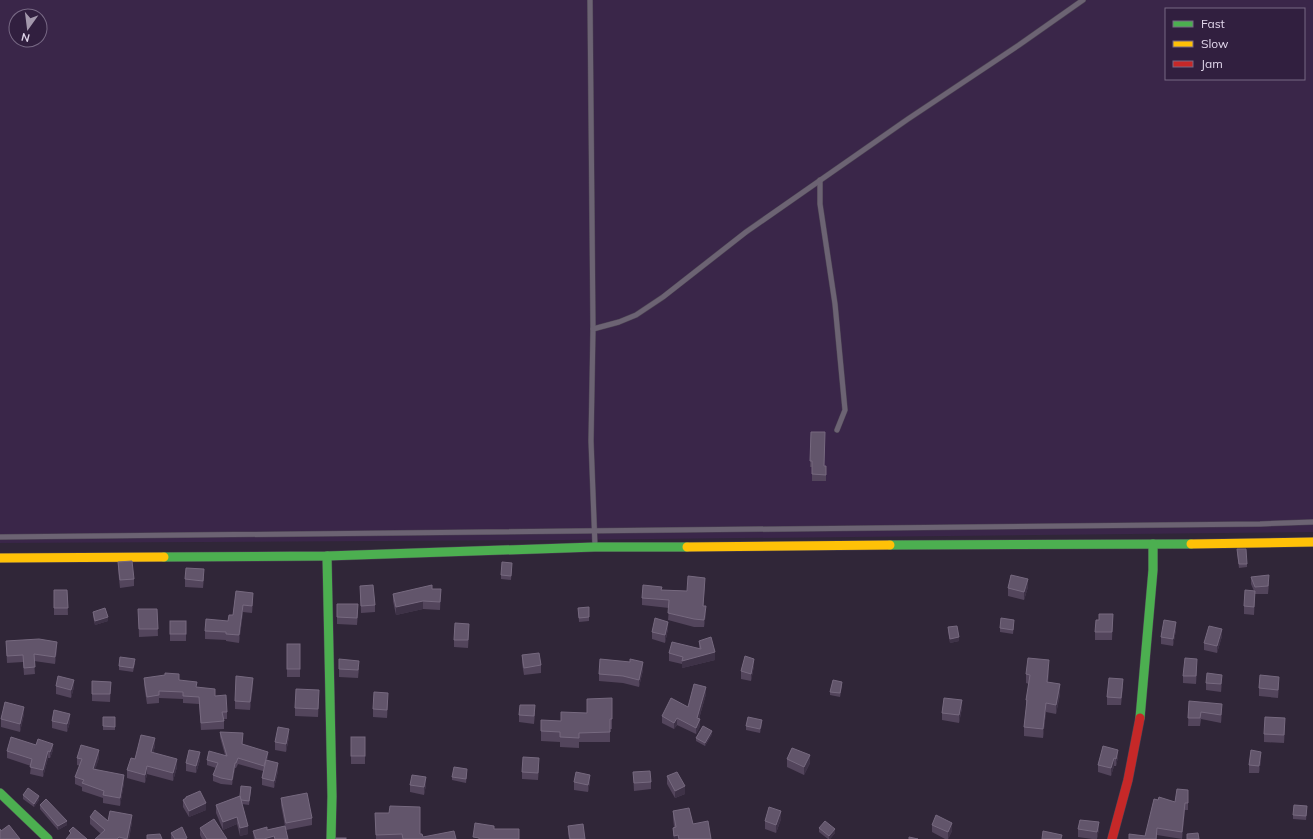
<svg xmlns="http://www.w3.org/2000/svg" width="1313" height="839" font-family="Mulish,sans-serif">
<rect width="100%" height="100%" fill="#302638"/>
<path fill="#3a2649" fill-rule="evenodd" d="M 0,0 L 1313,0 L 1313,532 L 565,540 L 0,543 ZM 1166,9 L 1304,9 L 1304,79 L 1166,79 ZM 16,16 L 40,16 L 40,40 L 16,40 Z"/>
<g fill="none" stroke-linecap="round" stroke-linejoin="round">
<defs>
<g id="lane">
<path d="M 590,0 L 593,329 L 591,441 L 595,546"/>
<path d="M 820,180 L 820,204 L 835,304 L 845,410 L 837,430"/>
<path d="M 593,329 L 619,322 L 636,315 L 663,297 L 746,232 L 908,119 L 1019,45 L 1083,0"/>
<path d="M 0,537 C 420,532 840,528 1260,524 L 1313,522"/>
</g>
<g id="fast">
<path d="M 890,545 L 1191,544"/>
<path d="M 327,556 L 332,796 L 331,839"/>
<path d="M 164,557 L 327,556 L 595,547 L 687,547"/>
<path d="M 1140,718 L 1153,570 L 1153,544"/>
<path d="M 0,793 L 48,839"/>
</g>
<g id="slow">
<path d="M 1191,544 L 1313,542"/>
<path d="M 687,547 L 890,545"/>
<path d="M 0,558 L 164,557"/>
</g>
<path id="jam" d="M 1112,839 L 1128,780 L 1140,718"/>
</defs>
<use href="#lane" stroke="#4c4353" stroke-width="6"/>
<use href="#fast" stroke="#4c4353" stroke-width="10"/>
<use href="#slow" stroke="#4c4353" stroke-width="10"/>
<use href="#jam" stroke="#4c4353" stroke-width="10"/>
<use href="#lane" stroke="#6c6373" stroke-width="5"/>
<use href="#fast" stroke="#4caf50" stroke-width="9"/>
<use href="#slow" stroke="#ffc107" stroke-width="9"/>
<use href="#jam" stroke="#c62828" stroke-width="9"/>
</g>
<g fill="#53455c">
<path d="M 811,432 L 824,466 L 826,466 L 826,481 L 812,481 L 812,467 L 810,467 Z"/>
<path d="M 1237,553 L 1247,564 L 1247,567 L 1239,568 Z"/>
<path d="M 118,562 L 134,579 L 134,586 L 120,588 L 118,570 Z"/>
<path d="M 512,567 L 511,580 L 501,579 L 501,575 Z"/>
<path d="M 204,577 L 203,588 L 185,587 L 185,579 Z"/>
<path d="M 1251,577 L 1269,583 L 1268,594 L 1255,594 L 1254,615 L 1244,614 L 1244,606 L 1254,591 L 1251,584 Z"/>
<path d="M 705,585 L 703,606 L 706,613 L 704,627 L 694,627 L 668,620 L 669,608 L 642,605 L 642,598 L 662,590 L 687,591 Z"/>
<path d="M 360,586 L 375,605 L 375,612 L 361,613 Z"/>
<path d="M 1028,587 L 1024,600 L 1008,596 L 1008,588 Z"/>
<path d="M 432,589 L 441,589 L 440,610 L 423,609 L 396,615 L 393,601 L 393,594 Z"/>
<path d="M 54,590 L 67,590 L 68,615 L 54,615 Z"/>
<path d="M 236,591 L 253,601 L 252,613 L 243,612 L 239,643 L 226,641 L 226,640 L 205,639 L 205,631 L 228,621 L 233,615 Z"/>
<path d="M 337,604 L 358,612 L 357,625 L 337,624 Z"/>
<path d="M 589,607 L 589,621 L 579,622 L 578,608 Z"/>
<path d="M 138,609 L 157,609 L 158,636 L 139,637 Z"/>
<path d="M 93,612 L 108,621 L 95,625 L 93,616 Z"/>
<path d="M 1113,614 L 1112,640 L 1095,640 L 1095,632 L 1099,620 Z"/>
<rect x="170" y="621" width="16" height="20"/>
<path d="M 1014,624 L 1013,634 L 1000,632 L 1000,628 Z"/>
<path d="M 948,627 L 959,641 L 950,643 L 948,631 Z"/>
<path d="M 668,629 L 665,643 L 652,639 L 652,632 Z"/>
<path d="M 1176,630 L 1173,646 L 1161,644 L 1161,637 Z"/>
<path d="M 469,631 L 468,648 L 454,647 L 454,640 Z"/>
<path d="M 1222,636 L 1217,653 L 1204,650 L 1204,643 Z"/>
<path d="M 6,641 L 57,649 L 55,664 L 34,661 L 35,674 L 24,675 L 23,662 L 7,663 Z"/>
<path d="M 699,641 L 715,660 L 682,668 L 682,664 L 669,661 L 669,653 L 699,648 Z"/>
<rect x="287" y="644" width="13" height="33"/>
<path d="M 522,655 L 541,665 L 541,673 L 524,675 L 522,663 Z"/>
<path d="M 135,663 L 133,672 L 119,670 L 119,666 Z"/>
<path d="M 754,666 L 751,681 L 741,679 L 741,671 Z"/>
<path d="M 1197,667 L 1196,684 L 1183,683 L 1183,676 Z"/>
<path d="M 359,668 L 358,678 L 339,677 L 339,669 Z"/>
<path d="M 1049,669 L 1048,683 L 1060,694 L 1056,714 L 1046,712 L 1043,738 L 1024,736 L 1024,727 L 1026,709 L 1026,700 L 1029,684 L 1026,683 L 1026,674 Z"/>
<path d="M 643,670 L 639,687 L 623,683 L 599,681 L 599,674 Z"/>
<path d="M 144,678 L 179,680 L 215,696 L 227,712 L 227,719 L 224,719 L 224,729 L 201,730 L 199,704 L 183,703 L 183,699 L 159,698 L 159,703 L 147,704 L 144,685 Z"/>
<path d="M 92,681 L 111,682 L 110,702 L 92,701 Z"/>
<path d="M 1222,682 L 1221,692 L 1206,690 L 1206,683 Z"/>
<path d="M 1279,684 L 1278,698 L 1259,696 L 1259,688 Z"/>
<path d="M 253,685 L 250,710 L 235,709 L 235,701 Z"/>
<path d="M 56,686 L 74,687 L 71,698 L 56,694 Z"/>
<path d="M 842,686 L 840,697 L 830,695 L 830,692 Z"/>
<path d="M 1123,686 L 1121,705 L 1107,705 L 1107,697 Z"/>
<path d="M 706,694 L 699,719 L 700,726 L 696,734 L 677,725 L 674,729 L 662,723 L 662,716 L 688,707 Z"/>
<path d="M 319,698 L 318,717 L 295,716 L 295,708 Z"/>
<path d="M 612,698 L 612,729 L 610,729 L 610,742 L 579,742 L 579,748 L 560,747 L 560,742 L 541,741 L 541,731 L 561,721 L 587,713 Z"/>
<path d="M 388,700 L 387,718 L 373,717 L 373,709 Z"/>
<path d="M 1189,701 L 1222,712 L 1221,723 L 1201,719 L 1200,726 L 1188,726 Z"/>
<path d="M 962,708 L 959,723 L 942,720 L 942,713 Z"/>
<path d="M 535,713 L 534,724 L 519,722 L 519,715 Z"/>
<path d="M 24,714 L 20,732 L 1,727 L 1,719 Z"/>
<rect x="103" y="717" width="12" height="13"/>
<path d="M 52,721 L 70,722 L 67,732 L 52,728 Z"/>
<path d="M 762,724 L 760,733 L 746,730 L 746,726 Z"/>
<path d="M 1285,726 L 1284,743 L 1264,742 L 1264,734 Z"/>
<path d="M 220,732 L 268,757 L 267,760 L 278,771 L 274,788 L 262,785 L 262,778 L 263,771 L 238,764 L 236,768 L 235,768 L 232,785 L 221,784 L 213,781 L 213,775 L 216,768 L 207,765 L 207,760 L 225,755 L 220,737 Z"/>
<path d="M 712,734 L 705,746 L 696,741 L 696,738 Z"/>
<path d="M 289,737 L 286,752 L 275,750 L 275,742 Z"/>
<rect x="351" y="737" width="14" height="27"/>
<path d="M 155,746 L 153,753 L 177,767 L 173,781 L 147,774 L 145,783 L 127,778 L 127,770 L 135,759 Z"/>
<path d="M 1103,746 L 1118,757 L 1116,766 L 1114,766 L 1111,776 L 1098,772 L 1098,765 Z"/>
<path d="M 53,750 L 50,758 L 48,758 L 43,777 L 30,774 L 31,766 L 7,758 L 7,751 Z"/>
<path d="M 77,758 L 99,758 L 95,769 L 124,783 L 120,806 L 103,803 L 103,798 L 82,791 L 82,787 L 75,784 L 75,777 L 80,766 L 77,765 Z"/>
<path d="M 787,759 L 810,763 L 804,775 L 787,767 Z"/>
<path d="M 200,760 L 196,773 L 186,771 L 186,763 Z"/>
<path d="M 1261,760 L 1259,773 L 1249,773 L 1249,765 Z"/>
<path d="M 539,766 L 538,780 L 522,779 L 522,772 Z"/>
<path d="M 633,772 L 651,782 L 651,789 L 634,791 Z"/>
<path d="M 467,773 L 466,783 L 452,780 L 452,777 Z"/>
<path d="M 667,776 L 685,794 L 675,798 L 667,784 Z"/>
<path d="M 574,782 L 590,782 L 588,792 L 574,790 Z"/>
<path d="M 410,785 L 426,785 L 424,795 L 410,792 Z"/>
<path d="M 251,791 L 249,805 L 242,804 L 248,834 L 240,836 L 237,824 L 223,830 L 216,813 L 216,805 L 240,796 Z"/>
<path d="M 23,795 L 39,800 L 34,807 L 23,799 Z"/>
<path d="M 186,797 L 206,810 L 189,817 L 183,807 L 183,800 L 186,798 Z"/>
<path d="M 1188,797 L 1188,810 L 1185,810 L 1182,839 L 1157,835 L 1157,839 L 1129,839 L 1145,836 L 1158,800 L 1175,802 Z"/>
<path d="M 281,798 L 312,818 L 312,825 L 286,830 L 288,839 L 254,839 L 253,831 L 267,830 L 285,826 L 281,805 Z"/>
<path d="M 40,805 L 67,825 L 58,830 L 40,809 Z"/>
<path d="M 1307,810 L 1306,820 L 1293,819 L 1293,815 Z"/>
<path d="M 673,811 L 693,824 L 711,839 L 674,839 L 673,834 L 673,828 L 674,827 L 673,818 Z"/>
<path d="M 375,813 L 420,834 L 423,837 L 456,839 L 376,839 Z"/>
<path d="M 90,817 L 108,821 L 132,822 L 129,839 L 95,839 L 101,834 L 90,824 Z"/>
<path d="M 781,819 L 776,833 L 765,829 L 765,821 Z"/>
<path d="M 932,825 L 952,831 L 948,839 L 945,839 L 932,832 Z"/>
<path d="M 568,826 L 585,839 L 569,839 L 568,834 Z"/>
<path d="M 200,828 L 227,839 L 202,839 L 200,835 Z"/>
<path d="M 819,828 L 835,833 L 830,839 L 828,839 L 819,832 Z"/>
<path d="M 1078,829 L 1099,829 L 1097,839 L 1092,839 L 1078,837 Z"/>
<path d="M 171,833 L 187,839 L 171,839 Z"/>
</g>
<g fill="#3e3247">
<path d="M 705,578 L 705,585 L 703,613 L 703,606 Z"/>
<path d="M 1028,579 L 1028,587 L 1024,600 L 1024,592 Z"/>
<path d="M 1255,591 L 1255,599 L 1254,615 L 1254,607 Z"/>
<path d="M 253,593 L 253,601 L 252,613 L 252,606 Z"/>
<path d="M 423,601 L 423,609 L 396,615 L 396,607 Z"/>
<path d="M 243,605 L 243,612 L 239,643 L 239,635 Z"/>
<path d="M 706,606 L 706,613 L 704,627 L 704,620 Z"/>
<path d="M 108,617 L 108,621 L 95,625 L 95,621 Z"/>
<path d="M 668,622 L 668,629 L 665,643 L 665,635 Z"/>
<path d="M 1176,622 L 1176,630 L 1173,646 L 1173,639 Z"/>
<path d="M 1222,629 L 1222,636 L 1217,653 L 1217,646 Z"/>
<path d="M 959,637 L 959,641 L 950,643 L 950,639 Z"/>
<path d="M 57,642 L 57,649 L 55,664 L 55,657 Z"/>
<path d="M 715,652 L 715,660 L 682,668 L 682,661 Z"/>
<path d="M 754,659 L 754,666 L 751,681 L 751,674 Z"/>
<path d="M 1197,659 L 1197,667 L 1196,684 L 1196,676 Z"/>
<path d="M 1049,660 L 1049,669 L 1047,692 L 1047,682 Z"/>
<path d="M 643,662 L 643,670 L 639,687 L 639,680 Z"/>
<path d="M 1222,675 L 1222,682 L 1221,692 L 1221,684 Z"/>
<path d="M 253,678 L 253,685 L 250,710 L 250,702 Z"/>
<path d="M 74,680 L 74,687 L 71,698 L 71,690 Z"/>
<path d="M 1060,684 L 1060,694 L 1056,714 L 1056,705 Z"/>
<path d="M 706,687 L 706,694 L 697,725 L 697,718 Z"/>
<path d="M 962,700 L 962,708 L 959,723 L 959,715 Z"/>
<path d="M 1046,703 L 1046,712 L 1043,738 L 1043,729 Z"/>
<path d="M 1222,704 L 1222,712 L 1221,723 L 1221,715 Z"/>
<path d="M 24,707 L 24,714 L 20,732 L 20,724 Z"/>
<path d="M 70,714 L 70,722 L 67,732 L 67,724 Z"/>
<path d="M 677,718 L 677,725 L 674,729 L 674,723 Z"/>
<path d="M 1285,718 L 1285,726 L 1284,743 L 1284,735 Z"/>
<path d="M 700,719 L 700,726 L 696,734 L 696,728 Z"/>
<path d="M 762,720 L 762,724 L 760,733 L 760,729 Z"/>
<path d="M 289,729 L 289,737 L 286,752 L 286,744 Z"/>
<path d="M 712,731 L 712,734 L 705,746 L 705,743 Z"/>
<path d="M 155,738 L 155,746 L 151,760 L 151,752 Z"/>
<path d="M 53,744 L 53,750 L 50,758 L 50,752 Z"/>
<path d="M 99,750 L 99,758 L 93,777 L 93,769 Z"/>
<path d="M 1118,750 L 1118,757 L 1116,766 L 1116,759 Z"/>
<path d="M 48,751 L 48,758 L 43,777 L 43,770 Z"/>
<path d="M 200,752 L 200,760 L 196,773 L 196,766 Z"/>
<path d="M 268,752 L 268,757 L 264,771 L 264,766 Z"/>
<path d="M 1261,752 L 1261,760 L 1259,773 L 1259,766 Z"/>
<path d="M 810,755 L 810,763 L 804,775 L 804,767 Z"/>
<path d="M 1114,758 L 1114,766 L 1111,776 L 1111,768 Z"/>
<path d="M 177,759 L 177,767 L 173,781 L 173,773 Z"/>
<path d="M 235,763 L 235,768 L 232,785 L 232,780 Z"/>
<path d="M 278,763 L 278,771 L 274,788 L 274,781 Z"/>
<path d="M 147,766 L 147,774 L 145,783 L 145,775 Z"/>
<path d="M 124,775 L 124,783 L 120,806 L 120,798 Z"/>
<path d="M 590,775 L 590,782 L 588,792 L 588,785 Z"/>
<path d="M 426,777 L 426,785 L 424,795 L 424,787 Z"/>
<path d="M 685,786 L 685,794 L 675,798 L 675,791 Z"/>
<path d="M 39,796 L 39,800 L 34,807 L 34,804 Z"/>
<path d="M 206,803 L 206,810 L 189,817 L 189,811 Z"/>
<path d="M 1185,803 L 1185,810 L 1182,839 L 1182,832 Z"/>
<path d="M 781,811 L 781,819 L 776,833 L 776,825 Z"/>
<path d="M 132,815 L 132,822 L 129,839 L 127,839 Z"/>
<path d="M 237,817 L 237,824 L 223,830 L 223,822 Z"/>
<path d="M 67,821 L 67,825 L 58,830 L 58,826 Z"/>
<path d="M 1099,822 L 1099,829 L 1097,839 L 1097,832 Z"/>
<path d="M 952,823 L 952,831 L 948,839 L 948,832 Z"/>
<path d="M 248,826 L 248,834 L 240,836 L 240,828 Z"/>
<path d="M 835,829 L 835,833 L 830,839 L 829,839 L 829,836 Z"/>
<path d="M 678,835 L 678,839 L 674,839 L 674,836 Z"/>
<path d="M 274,836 L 274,839 L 264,839 Z"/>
</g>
<g fill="#62556b" stroke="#76697f">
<path d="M 811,432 L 825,432 L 824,466 L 826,466 L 826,475 L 812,474 L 812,461 L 810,461 Z"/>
<path d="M 1237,549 L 1246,549 L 1247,564 L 1239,564 Z"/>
<path d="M 132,561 L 134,579 L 120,580 L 118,562 Z"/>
<path d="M 502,562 L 512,563 L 511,576 L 501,575 Z"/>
<path d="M 186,568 L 204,569 L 203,581 L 185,579 Z"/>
<path d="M 1011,575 L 1028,579 L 1024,592 L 1008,588 Z"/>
<path d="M 1269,575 L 1268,586 L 1255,587 L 1251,577 Z"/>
<path d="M 688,576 L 705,578 L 703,606 L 706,606 L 704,620 L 694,619 L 668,613 L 669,600 L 642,598 L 643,585 L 662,587 L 661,590 L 687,591 Z"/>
<path d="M 373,585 L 375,605 L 361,606 L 360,586 Z"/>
<path d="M 432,585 L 432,589 L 441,589 L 440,602 L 423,601 L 396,607 L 393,594 Z"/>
<path d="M 54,590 L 67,590 L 68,608 L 54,608 Z"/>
<path d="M 1245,590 L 1255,591 L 1254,607 L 1244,606 Z"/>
<path d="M 236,591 L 253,593 L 252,606 L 243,605 L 239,635 L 226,634 L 226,632 L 205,631 L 206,619 L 228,621 L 229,615 L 233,615 Z"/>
<path d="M 337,604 L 358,604 L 357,618 L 337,617 Z"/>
<path d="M 589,607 L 589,617 L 579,618 L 578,608 Z"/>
<path d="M 105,608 L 108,617 L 95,621 L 93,612 Z"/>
<path d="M 138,609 L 157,609 L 158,629 L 139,629 Z"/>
<path d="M 1099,614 L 1113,614 L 1112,632 L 1095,632 L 1096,620 L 1099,620 Z"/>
<path d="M 655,618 L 668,622 L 665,635 L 652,632 Z"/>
<path d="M 1001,618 L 1014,620 L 1013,630 L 1000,628 Z"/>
<path d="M 1164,620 L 1176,622 L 1173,639 L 1161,637 Z"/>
<rect x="170" y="621" width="16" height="13"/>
<path d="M 455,623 L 469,624 L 468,640 L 454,640 Z"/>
<path d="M 957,626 L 959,637 L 950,639 L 948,627 Z"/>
<path d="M 1209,626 L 1222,629 L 1217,646 L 1204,643 Z"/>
<path d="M 711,637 L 715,652 L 682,661 L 683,657 L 669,653 L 672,642 L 701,649 L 699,641 Z"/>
<path d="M 39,639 L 57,642 L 55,657 L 34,654 L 35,667 L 24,668 L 23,655 L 7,656 L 6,641 Z"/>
<rect x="287" y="644" width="13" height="25"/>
<path d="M 539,653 L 541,665 L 524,668 L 522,655 Z"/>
<path d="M 745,656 L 754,659 L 751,674 L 741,671 Z"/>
<path d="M 120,657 L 135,659 L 133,668 L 119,666 Z"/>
<path d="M 1028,658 L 1049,660 L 1047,682 L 1060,684 L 1056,705 L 1046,703 L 1043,729 L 1024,727 L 1027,700 L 1026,700 L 1030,675 L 1026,674 Z"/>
<path d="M 1185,658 L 1197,659 L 1196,676 L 1183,676 Z"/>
<path d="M 339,659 L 359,661 L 358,670 L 339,669 Z"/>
<path d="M 600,659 L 630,662 L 630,659 L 643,662 L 639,680 L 623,676 L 599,674 Z"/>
<path d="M 165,673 L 179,674 L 179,680 L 197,682 L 196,687 L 215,689 L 215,696 L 226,695 L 227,712 L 222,712 L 224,721 L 201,723 L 199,697 L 183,696 L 183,692 L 159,691 L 159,695 L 147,697 L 144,678 L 165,675 Z"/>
<path d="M 1207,673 L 1222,675 L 1221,684 L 1206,683 Z"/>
<path d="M 1260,675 L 1279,677 L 1278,690 L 1259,688 Z"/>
<path d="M 58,676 L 74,680 L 71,690 L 56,686 Z"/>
<path d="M 236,676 L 253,678 L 250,702 L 235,701 Z"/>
<path d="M 1109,678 L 1123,679 L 1121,698 L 1107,697 Z"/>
<path d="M 833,680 L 842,682 L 840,693 L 830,692 Z"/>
<path d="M 92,681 L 111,682 L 110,694 L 92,694 Z"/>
<path d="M 694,684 L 706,687 L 697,718 L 700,719 L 696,728 L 677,718 L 674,723 L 662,716 L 671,698 L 688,707 Z"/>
<path d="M 296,689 L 319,690 L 318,709 L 295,708 Z"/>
<path d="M 374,692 L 388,693 L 387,710 L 373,709 Z"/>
<path d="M 612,698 L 612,719 L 610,719 L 610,732 L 579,733 L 579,738 L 560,737 L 560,732 L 541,731 L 541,720 L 561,721 L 561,712 L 587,713 L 587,699 Z"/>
<path d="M 944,698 L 962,700 L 959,715 L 942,713 Z"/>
<path d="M 1189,701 L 1222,704 L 1221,715 L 1201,712 L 1200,718 L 1188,718 Z"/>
<path d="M 5,702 L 24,707 L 20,724 L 1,719 Z"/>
<path d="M 520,705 L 535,705 L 534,716 L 519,715 Z"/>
<path d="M 54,710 L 70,714 L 67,724 L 52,721 Z"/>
<path d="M 103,717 L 115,717 L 115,727 L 103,726 Z"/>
<path d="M 748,717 L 762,720 L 760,729 L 746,726 Z"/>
<path d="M 1265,717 L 1285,718 L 1284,735 L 1264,734 Z"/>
<path d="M 703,726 L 712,731 L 705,743 L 696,738 Z"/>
<path d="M 278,727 L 289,729 L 286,744 L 275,742 Z"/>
<path d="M 220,732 L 243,733 L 242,744 L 268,752 L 264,766 L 238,758 L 236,763 L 235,763 L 232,780 L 221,778 L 213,775 L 218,763 L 207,760 L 209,751 L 227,756 Z"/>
<path d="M 141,735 L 155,738 L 151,752 L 177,759 L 173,773 L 147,766 L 145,775 L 127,770 L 131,758 L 135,759 Z"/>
<path d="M 11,737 L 36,745 L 38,739 L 53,744 L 50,752 L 48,751 L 43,770 L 30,767 L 32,759 L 7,751 Z"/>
<rect x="351" y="737" width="14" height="19"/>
<path d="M 81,745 L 99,750 L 93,769 L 124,775 L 120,798 L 103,795 L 104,791 L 82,783 L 84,780 L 75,777 L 82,759 L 77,758 Z"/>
<path d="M 1103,746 L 1118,750 L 1116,759 L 1114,758 L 1111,768 L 1098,765 Z"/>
<path d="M 792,748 L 810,755 L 804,767 L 787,759 Z"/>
<path d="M 189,750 L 200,752 L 196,766 L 186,763 Z"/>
<path d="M 1251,750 L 1261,752 L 1259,766 L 1249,765 Z"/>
<path d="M 523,757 L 539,758 L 538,773 L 522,772 Z"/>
<path d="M 266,760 L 278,763 L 274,781 L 262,778 Z"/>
<path d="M 454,767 L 467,769 L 466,779 L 452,777 Z"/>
<path d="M 650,771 L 651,782 L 634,783 L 633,772 Z"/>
<path d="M 576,772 L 590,775 L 588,785 L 574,782 Z"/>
<path d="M 677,772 L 685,786 L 675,791 L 667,776 Z"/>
<path d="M 412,775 L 426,777 L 424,787 L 410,785 Z"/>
<path d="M 241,786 L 251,787 L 249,801 L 241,800 L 240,796 Z"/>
<path d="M 28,788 L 39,796 L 34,804 L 23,795 Z"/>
<path d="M 1177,789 L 1188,790 L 1188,803 L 1185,803 L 1182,832 L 1157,828 L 1156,839 L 1129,839 L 1129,834 L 1145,836 L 1154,799 L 1158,800 L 1159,797 L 1175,802 Z"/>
<path d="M 200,791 L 206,803 L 189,811 L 183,800 L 186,798 L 186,797 Z"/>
<path d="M 307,793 L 312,818 L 286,823 L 281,798 Z"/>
<path d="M 240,796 L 248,826 L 240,828 L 237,817 L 223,822 L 216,805 Z"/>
<path d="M 46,799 L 67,821 L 58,826 L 40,805 Z"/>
<path d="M 1294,805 L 1307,806 L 1306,816 L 1293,815 Z"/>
<path d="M 390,806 L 420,807 L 420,834 L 422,834 L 423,837 L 454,831 L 456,839 L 403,839 L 402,834 L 376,835 L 375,813 L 389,813 Z"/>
<path d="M 769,807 L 781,811 L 776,825 L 765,821 Z"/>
<path d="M 689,808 L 693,824 L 708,821 L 711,839 L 679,839 L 678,835 L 674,836 L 673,828 L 676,827 L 673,811 Z"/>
<path d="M 95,810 L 108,821 L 110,811 L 132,815 L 127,839 L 119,837 L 117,839 L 95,839 L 105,830 L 90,817 Z"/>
<path d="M 936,815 L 952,823 L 948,832 L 932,825 Z"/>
<path d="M 214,819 L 227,839 L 207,839 L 200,828 Z"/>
<path d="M 1080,820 L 1099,822 L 1097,832 L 1078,829 Z"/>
<path d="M 825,821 L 835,829 L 829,836 L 819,828 Z"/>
<path d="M 475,823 L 494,826 L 494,829 L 519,829 L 519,839 L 479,839 L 479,838 L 473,837 Z"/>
<path d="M 583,824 L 585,839 L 570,839 L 568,826 Z"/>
<path d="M 9,825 L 20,839 L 0,839 L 0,829 L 1,831 Z"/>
<path d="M 285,826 L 288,839 L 275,839 L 274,836 L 264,839 L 256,839 L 253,831 L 267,827 L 267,830 Z"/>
<path d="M 73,827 L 87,839 L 66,839 L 71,833 L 69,831 Z"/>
<path d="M 182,827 L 187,838 L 185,839 L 175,839 L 171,833 Z"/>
<path d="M 1043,831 L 1062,835 L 1061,839 L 1042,839 Z"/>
<path d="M 1198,833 L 1199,839 L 1187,839 L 1187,834 Z"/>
<path d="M 160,834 L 162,839 L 147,839 L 147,835 Z"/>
<path d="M 909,837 L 918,839 L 909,839 Z"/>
<rect x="336" y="838" width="10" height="1"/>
</g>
<rect x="1165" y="8" width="140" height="72" fill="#311f3f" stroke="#776884"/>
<rect x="1173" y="21" width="20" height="6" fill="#4caf50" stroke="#776884"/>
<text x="1201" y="28" font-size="12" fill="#e1d6eb">Fast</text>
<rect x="1173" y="41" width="20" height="6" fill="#ffc107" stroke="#776884"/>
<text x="1201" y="48" font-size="12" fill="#e1d6eb">Slow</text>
<rect x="1173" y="61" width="20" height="6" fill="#c62828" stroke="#776884"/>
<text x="1201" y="68" font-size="12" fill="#e1d6eb">Jam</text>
<g transform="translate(28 28) rotate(194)"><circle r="19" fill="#311f3f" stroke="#776884"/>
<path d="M0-3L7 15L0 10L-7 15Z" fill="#a398ac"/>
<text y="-6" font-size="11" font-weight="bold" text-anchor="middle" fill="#e1d6eb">N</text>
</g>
</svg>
